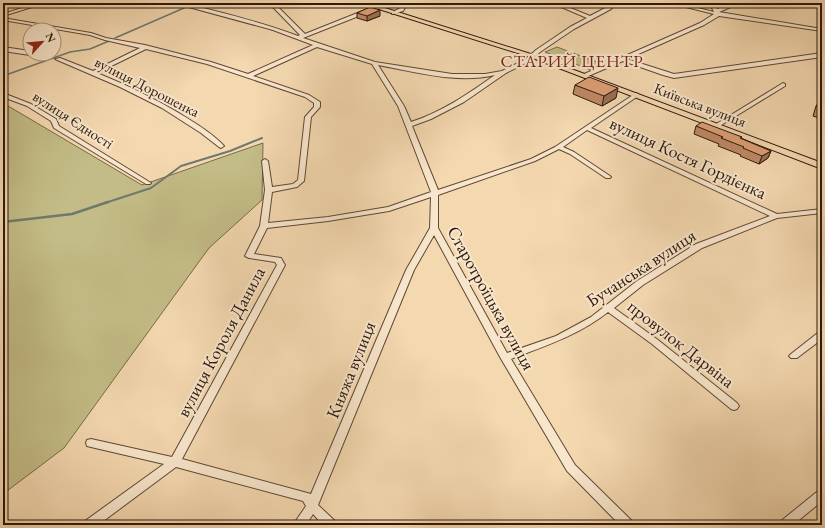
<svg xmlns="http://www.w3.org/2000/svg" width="825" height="528" font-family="'EB Garamond',serif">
<rect width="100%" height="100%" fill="#f4d8b0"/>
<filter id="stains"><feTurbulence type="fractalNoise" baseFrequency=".005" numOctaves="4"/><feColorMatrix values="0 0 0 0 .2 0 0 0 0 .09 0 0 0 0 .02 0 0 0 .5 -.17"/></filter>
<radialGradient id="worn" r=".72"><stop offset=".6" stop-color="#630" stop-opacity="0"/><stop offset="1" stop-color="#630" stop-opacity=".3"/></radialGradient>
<g fill="#c3bc86" stroke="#786a48">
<path d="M 557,47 L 605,65 L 593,71 L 545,52 Z"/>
<path d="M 3,103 L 142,185 L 263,143 L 262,200 L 209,248 L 64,448 L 3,494 Z"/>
</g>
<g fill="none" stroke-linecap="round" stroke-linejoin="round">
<g stroke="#70796f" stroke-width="1.5">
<path d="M 191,5 L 195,3"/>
<path d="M 115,38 L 184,8"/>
<path d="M 3,76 L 70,52 L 90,49 L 109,41"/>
</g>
<path stroke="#70796f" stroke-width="2" d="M 105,203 L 151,188 L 181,166 L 230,151 L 262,138"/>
<path stroke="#70796f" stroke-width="2.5" d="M 3,222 L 72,214 L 108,202"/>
<defs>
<g id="minor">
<path d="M 38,3 L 45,3 L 3,16 L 3,14 Z"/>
<path d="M 174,3 L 182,3 C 221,12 260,22 298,36 L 300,35 L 269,3 L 274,3 L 305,34 L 375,6 L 379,6 L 379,8 L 303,38 L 375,62 L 452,74 L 485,74 L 502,71 L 526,59 L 536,50 L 570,27 L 587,18 L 552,3 L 558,3 L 590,16 L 607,7 L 611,3 L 616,3 L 611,9 L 574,29 L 540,52 L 530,61 L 506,73 L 464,102 L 431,119 L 412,126 L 438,190 L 531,159 L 555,147 L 636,93 L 638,94 L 638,96 L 591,128 L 777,214 L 822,209 L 822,213 L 777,218 L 702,248 L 643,285 L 614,308 L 658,340 L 737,403 L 739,406 L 737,409 L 734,410 L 731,409 L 652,344 L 608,312 C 579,335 545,346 511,359 L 575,465 L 632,521 L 634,525 L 620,525 L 567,471 L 500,357 L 434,235 L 414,270 L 318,505 L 335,521 L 337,525 L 323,525 L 313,514 L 306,525 L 293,525 L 306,506 L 303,501 L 176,467 L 98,525 L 83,525 L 85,521 L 164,464 L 91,447 L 87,446 L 86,443 L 87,440 L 91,439 L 172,457 L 277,265 L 275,262 L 249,258 L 245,256 L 260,226 L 265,190 L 262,161 L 265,159 L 268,161 L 272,187 L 293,184 L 298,180 L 305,117 L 314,107 L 314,103 L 305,97 L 207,64 L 146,49 L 97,73 C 132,87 166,104 198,125 C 207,131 217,138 224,146 L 221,148 L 219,147 L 201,133 L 162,108 L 120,87 L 55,59 L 60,58 L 93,71 L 140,48 L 105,40 L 90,35 L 3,20 L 3,18 L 91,33 L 106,38 L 145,45 L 211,62 L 248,74 L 313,45 L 273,30 ZM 317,47 L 372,64 L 398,106 L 431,192 L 388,207 L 328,217 L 268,223 L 272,192 L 297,187 L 304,181 L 311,117 L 320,107 L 320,102 L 309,95 L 253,76 ZM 378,65 C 416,72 457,84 495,75 C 468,94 442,112 411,122 L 404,106 ZM 587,130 L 770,216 L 696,244 L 637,281 L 591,317 L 556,336 L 507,353 L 438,228 L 438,195 L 535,161 L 559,149 L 570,154 L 606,178 L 610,178 L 611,177 L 610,176 L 574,152 L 563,147 ZM 431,197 L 430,228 L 406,270 L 311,494 L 182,459 L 285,265 L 281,258 L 254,254 L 267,228 L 328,221 L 389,211 Z"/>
<path d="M 404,3 L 408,3 L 403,11 L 392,14 L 392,12 L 399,9 Z"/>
<path d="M 670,3 L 678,3 L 714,12 L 712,8 L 713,3 L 717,3 L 717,9 L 734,3 L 740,3 L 719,12 L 822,29 L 822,31 L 719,16 L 704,25 L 627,59 L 674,74 L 822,53 L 822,57 L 674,78 L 663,75 L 623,61 L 586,77 L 582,77 L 582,75 L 700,23 L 714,14 Z"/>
<path d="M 3,47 L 30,51 L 30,54 L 32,54 L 30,55 L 3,51 Z"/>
<path d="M 34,54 L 47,54 L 53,56 L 50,58 Z"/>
<path d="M 783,83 L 785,84 L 785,86 L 718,127 L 716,128 L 713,126 Z"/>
<path d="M 3,93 L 31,104 L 56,119 L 59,126 L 151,183 L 150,184 L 146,184 L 54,128 L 51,121 L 27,106 L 3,97 Z"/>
<path d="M 822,331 L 822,339 L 797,358 L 791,358 L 789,356 L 791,354 L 819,332 Z"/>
<path d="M 822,489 L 822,501 L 793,525 L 779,525 L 781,521 L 818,491 Z"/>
</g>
<path id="major" d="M 360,3 L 369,3 L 534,55 L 822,163 L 822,169 L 530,57 Z"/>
</defs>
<use href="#minor" stroke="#5f4834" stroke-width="2"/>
<use href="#major" stroke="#2d180b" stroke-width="2"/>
<use href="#minor" fill="#f8e6cc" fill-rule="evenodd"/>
<use href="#major" fill="#f4d8b0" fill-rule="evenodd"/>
</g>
<g fill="#bf8965" stroke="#2d180b">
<path d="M 357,13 L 380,16 L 367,21 L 357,18 Z"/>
<path d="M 575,85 L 616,98 L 602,106 L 573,94 Z"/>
<path d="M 822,99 L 822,119 L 813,116 L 816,106 Z"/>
<path d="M 696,126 L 742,137 L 741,138 L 771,151 L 768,158 L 759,164 L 740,156 L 741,155 L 718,146 L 719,144 L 694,134 Z"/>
</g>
<g fill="#9b6f53" stroke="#2d180b">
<path d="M 380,10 L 380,16 L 367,21 L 367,16 Z"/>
<path d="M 618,88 L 616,98 L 602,106 L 604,96 Z"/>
<path d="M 771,151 L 768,158 L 759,164 L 762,156 Z"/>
</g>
<g fill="#de9f76" stroke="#2d180b">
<path d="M 370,7 L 380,10 L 367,16 L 357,13 Z"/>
<path d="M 589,77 L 618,88 L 604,96 L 575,85 Z"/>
<path d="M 822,99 L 822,108 L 816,106 Z"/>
<path d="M 702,122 L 742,137 L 740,138 L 771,151 L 762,156 L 743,148 L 744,147 L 721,138 L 723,137 L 696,126 Z"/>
</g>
<g text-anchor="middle" stroke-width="4" stroke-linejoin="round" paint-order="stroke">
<g font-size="15" fill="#2d180b" stroke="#f8e6cc">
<text transform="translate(147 87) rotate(27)" y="5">вулиця Дорошенка</text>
<text transform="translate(700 105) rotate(21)" y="5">Київська вулиця</text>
<text transform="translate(73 120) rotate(33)" y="5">вулиця Єдності</text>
</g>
<g font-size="17" letter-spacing="1" fill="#7a1f14" stroke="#f8e6cc">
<text x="572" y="67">СТАРИЙ ЦЕНТР</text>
</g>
<g font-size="18" fill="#2d180b" stroke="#f8e6cc">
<text transform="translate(688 158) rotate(25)" y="6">вулиця Костя Гордієнка</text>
<text transform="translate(641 268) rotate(-33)" y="6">Бучанська вулиця</text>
<text transform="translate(491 298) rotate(61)" y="6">Старотроїцька вулиця</text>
<text transform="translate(221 342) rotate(-62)" y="6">вулиця Короля Данила</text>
<text transform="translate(681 344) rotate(38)" y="6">провулок Дарвіна</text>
<text transform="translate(351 370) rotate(-68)" y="6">Княжа вулиця</text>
</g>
</g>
<rect width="825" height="528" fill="none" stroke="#f4d8b0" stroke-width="16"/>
<rect x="4" y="4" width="817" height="520" fill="none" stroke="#2d180b" stroke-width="2"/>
<rect x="8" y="8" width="809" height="512" fill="none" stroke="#2d180b"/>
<g transform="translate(42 42) rotate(63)"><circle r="19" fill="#f8e6cc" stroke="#a7947f"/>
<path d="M0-3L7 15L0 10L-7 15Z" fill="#8f2418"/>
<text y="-6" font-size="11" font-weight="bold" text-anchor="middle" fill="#2d180b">N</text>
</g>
<rect width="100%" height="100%" filter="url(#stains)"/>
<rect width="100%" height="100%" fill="url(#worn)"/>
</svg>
